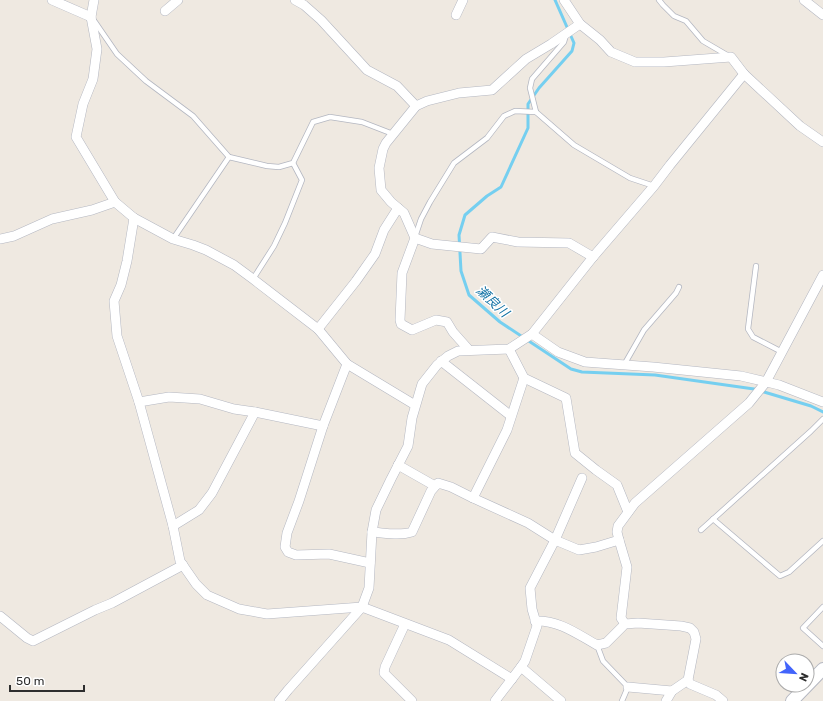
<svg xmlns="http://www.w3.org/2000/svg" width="823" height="701" font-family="Rubik,'Noto Sans JP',sans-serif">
<rect width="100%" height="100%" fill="#efe9e1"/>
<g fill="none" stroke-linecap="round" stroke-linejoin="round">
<path stroke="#75cff0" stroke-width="3" d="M 555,0 L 574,43 L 572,51 L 539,88 L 528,104 L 528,128 L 501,187 L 487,196 L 465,215 L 459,235 L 461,271 L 469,295 L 500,322 L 571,369 L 582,372 L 655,375 L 754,389 L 811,406 L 823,412"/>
<defs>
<g id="lane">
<path d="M 659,0 L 663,5 L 674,16 L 686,21 L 703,41 L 727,55"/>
<path d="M 95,22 L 117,54 L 146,81 L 193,116 L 229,157 L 267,166 L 279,167 L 293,163 L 313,122 L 330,117 L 362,122 L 393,134"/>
<path d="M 566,35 L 564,42 L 532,79 L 530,88 L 536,112 L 574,145 L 630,178 L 654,186"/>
<path d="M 415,237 L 421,219 L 430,202 L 454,163 L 487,138 L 504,116 L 515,111 L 536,112"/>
<path d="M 173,239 L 229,157"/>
<path d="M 756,266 L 748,329 L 753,337 L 782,352"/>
<path d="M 253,279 L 274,246 L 285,223 L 302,180 L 293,163"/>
<path d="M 624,365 L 644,330 L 676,293 L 679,287"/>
<path d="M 713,519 L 780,576 L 789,572 L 823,541"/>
<path d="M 701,530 L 811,431 L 823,419"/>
<path d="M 823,607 L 803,628 L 823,646"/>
<path d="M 597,645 L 603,661 L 628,687 L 622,701"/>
</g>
<g id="street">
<path d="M 52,0 L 91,17"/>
<path d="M 94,0 L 91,17 L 97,49 L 93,79 L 83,104 L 76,137 L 115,202 L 134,218 L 173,239 L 193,245 L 206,250 L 234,265 L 253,279 L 318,329 L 347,364 L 415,405"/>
<path d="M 295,0 L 304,5 L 321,20 L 367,70 L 397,86 L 416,106"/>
<path d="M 564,0 L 580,24 L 600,40 L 611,52 L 635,62 L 664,62 L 731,57 L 744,74 L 800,126 L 823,142"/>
<path d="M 804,0 L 823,15"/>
<path d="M 165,11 L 178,0"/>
<path d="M 456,15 L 463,0"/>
<path d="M 134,218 L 127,261 L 121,285 L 114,301 L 117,336 L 139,402 L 173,526 L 180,561 L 196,584 L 207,595 L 239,609 L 267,614 L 362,607 L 449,640 L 512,679"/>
<path d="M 415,238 L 432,244 L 481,249 L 492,237 L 518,242 L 569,243 L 593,257"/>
<path d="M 0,239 L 14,236 L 52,219 L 92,210 L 115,202"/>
<path d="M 318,329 L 356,281 L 375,254 L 384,230 L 398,208"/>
<path d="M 532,334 L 558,352 L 585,362 L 653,367 L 741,376 L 779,385 L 823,402"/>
<path d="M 509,349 L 524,378 L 566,398 L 575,453 L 596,470 L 617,485 L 628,512"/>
<path d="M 469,350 L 453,332 L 447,322 L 436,320 L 412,330 L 401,324 L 400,320 L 402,273 L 415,238 L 404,213 L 391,202 L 381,190 L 379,168 L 383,149 L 386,143 L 416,106 L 427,101 L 459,93 L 492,90 L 526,59 L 551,44 L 580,24"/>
<path d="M 441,361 L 511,416"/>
<path d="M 347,364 L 323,426 L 299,501 L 287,533 L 285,547 L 288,552 L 296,555 L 329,554 L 370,563"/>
<path d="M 139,402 L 169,397 L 200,399 L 234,409 L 255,412 L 323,426"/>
<path d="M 398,465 L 435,486"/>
<path d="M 473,498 L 507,430 L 524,378"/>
<path d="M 173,526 L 199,510 L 212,493 L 255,412"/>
<path d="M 372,532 C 386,533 399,536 412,532 L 431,491 L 438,483 L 451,487 L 473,498 L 528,523 L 555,540 L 579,550 L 596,547 L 619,540"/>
<path d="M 0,616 L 27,638 L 33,641 L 95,610 L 112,603 L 183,565"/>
<path d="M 535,621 C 559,620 577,634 597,645 L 606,643 L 625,624 L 638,623 L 681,626 L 690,628 L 694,632 L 696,639 L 688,680 L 690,684 L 716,695 L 723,701"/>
<path d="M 405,624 L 385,667 L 384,673 L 412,701"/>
<path d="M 625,624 L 621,618 L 627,567 L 619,540 L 617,532 L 618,526 L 635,503 L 749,403 L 766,382 L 823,275"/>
<path d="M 521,667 L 561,701"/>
<path d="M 628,687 L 672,691"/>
<path d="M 279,701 L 288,690 L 362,607 L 369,588 L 372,532 L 376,510 L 391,479 L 408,446 L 412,418 L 422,384 L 437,365 L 448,356 L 458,351 L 509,349 L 532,334 L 593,257 L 654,186 L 670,165 L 744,74"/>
<path d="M 495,701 L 521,667 L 525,661 L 537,626 L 532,609 L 530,588 L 555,540 L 582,478"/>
<path d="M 666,701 L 672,691 L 688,680"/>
</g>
<path id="secondary" d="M 792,701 L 823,669"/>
</defs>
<use href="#lane" stroke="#b4b7c1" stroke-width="6"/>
<use href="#street" stroke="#b4b7c1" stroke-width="10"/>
<use href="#secondary" stroke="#b4b7c1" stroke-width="14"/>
<use href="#lane" stroke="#fff" stroke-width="4.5"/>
<use href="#street" stroke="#fff" stroke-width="9"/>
<use href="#secondary" stroke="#fff" stroke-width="12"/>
</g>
<g text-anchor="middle" stroke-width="3" stroke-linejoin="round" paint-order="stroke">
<g font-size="13" font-style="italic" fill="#0d6fa3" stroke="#fff">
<text transform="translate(493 301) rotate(43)" y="5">瀬良川</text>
</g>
</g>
<g transform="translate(795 673) rotate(115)"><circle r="19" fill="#ffffff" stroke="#ababab"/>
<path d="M0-3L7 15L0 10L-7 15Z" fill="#4264fb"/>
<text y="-6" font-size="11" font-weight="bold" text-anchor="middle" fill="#2e2e2e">N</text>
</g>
<path d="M10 685v6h74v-6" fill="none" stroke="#2e2e2e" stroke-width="2"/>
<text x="16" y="685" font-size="12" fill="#2e2e2e" stroke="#ffffff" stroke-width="3" paint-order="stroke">50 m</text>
</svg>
